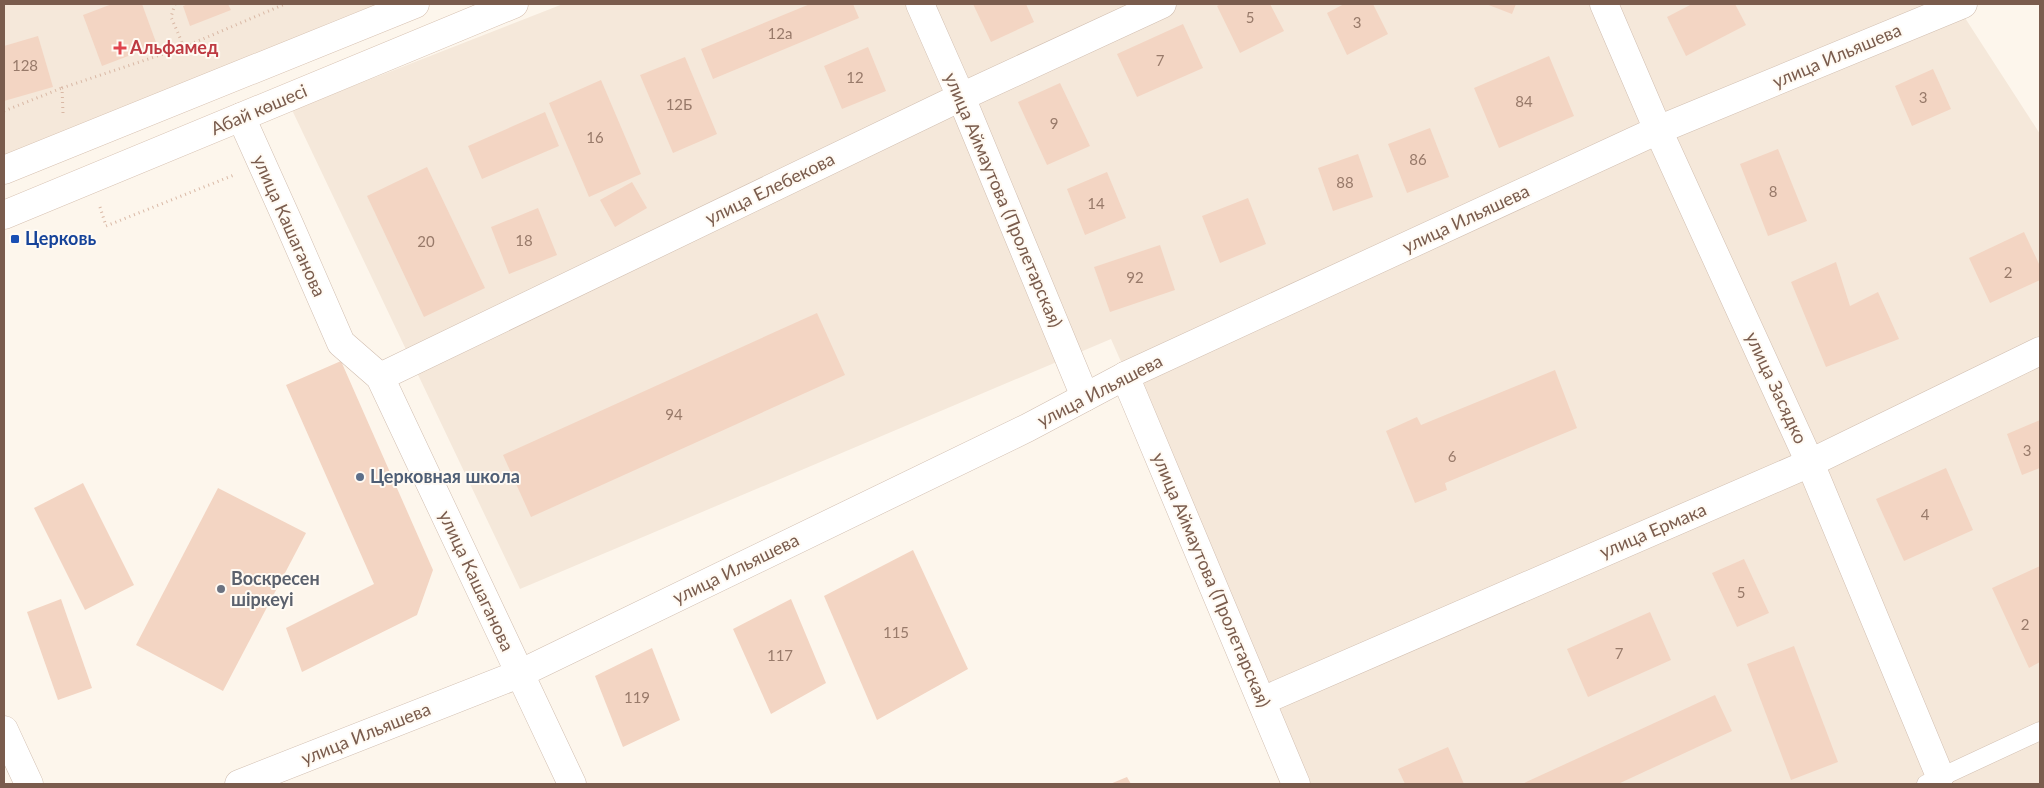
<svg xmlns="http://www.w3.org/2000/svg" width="2044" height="788" font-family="Lato,sans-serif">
<rect width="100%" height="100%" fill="#fdf6ec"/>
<g fill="#f5e8da">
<path d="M 4,4 L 377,4 L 329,23 L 4,167 Z"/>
<path d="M 563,4 L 1956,4 L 2040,134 L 2040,784 L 1307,784 L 1111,339 L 520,589 L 292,110 Z"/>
</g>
<g fill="#f3d5c3">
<path d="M 112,4 L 142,4 L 157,45 L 102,66 L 83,15 Z"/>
<path d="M 188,4 L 228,4 L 231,10 L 190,26 L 183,6 Z"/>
<path d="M 810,4 L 853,4 L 859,18 L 713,79 L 701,49 Z"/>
<path d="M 973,4 L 1026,4 L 1034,22 L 991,42 Z"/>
<path d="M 1221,4 L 1270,4 L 1284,31 L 1240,53 L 1217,6 Z"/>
<path d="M 1344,4 L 1373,4 L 1388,34 L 1347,55 L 1327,13 Z"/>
<path d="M 1486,4 L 1516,4 L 1512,14 Z"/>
<path d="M 1692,4 L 1735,4 L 1746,25 L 1686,56 L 1667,17 Z"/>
<path d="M 1183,24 L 1203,68 L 1137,97 L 1117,54 Z"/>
<path d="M 38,36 L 53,87 L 4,101 L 4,46 Z"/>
<path d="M 868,47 L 886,91 L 842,109 L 824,66 Z"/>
<path d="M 1549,56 L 1574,116 L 1499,148 L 1474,88 Z"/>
<path d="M 685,57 L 717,134 L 673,153 L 640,75 Z"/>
<path d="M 1933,69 L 1951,109 L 1912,126 L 1895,86 Z"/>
<path d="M 601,80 L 641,174 L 589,197 L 549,103 Z"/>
<path d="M 1060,83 L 1090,146 L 1047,165 L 1018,102 Z"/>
<path d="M 545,112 L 559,146 L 482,179 L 468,146 Z"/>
<path d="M 1430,128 L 1449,177 L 1407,193 L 1388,144 Z"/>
<path d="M 1778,149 L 1807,221 L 1768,236 L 1740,164 Z"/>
<path d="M 1358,154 L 1373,197 L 1333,211 L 1318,168 Z"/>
<path d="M 427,167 L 485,288 L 424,317 L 367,196 Z"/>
<path d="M 1107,172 L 1126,218 L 1085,235 L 1067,189 Z"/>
<path d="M 632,182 L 647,208 L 615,227 L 600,200 Z"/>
<path d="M 1248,198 L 1266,244 L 1220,263 L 1202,216 Z"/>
<path d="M 538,208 L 557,255 L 509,274 L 491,227 Z"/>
<path d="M 2024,232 L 2040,266 L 2040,280 L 1990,303 L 1969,258 Z"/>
<path d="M 1160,245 L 1175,290 L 1110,312 L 1094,267 Z"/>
<path d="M 1836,262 L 1850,306 L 1878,292 L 1899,339 L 1826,367 L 1791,282 Z"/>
<path d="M 817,313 L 845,375 L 531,517 L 503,455 Z"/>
<path d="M 341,361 L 433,570 L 417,615 L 302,672 L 286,628 L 374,584 L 286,385 Z"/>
<path d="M 1555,370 L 1577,428 L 1445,483 L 1447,490 L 1415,503 L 1386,431 L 1417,417 L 1421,425 Z"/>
<path d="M 2040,420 L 2040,468 L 2022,475 L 2007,434 Z"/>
<path d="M 1946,468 L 1973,530 L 1904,561 L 1876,499 Z"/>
<path d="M 83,483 L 134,585 L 85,610 L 34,508 Z"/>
<path d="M 218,488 L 306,533 L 223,691 L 136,645 Z"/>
<path d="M 913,550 L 968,669 L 877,720 L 824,596 Z"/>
<path d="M 1744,559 L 1769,613 L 1737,627 L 1712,573 Z"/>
<path d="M 2040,566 L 2040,662 L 2029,668 L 1992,588 Z"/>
<path d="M 61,599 L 92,688 L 58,700 L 27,612 Z"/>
<path d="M 791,599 L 826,683 L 771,714 L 733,629 Z"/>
<path d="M 1650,612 L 1671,660 L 1588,697 L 1567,649 Z"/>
<path d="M 1794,646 L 1838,762 L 1791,780 L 1747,664 Z"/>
<path d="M 652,648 L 680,720 L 623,747 L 595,676 Z"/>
<path d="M 1715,695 L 1732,731 L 1618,784 L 1522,784 Z"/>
<path d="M 1448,747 L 1464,784 L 1405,784 L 1398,769 Z"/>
<path d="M 1127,777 L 1131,784 L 1110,784 Z"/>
</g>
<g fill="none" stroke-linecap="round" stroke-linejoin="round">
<defs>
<path id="service" d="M 1926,784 L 2040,731"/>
<g id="minor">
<path d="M 920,4 L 961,97 L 1085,397"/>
<path d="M 1604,4 L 1658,130 L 1810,463 L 1940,776"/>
<path d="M 241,117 L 290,226 L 341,343 L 380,377 L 572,784"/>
<path d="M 1125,376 L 1296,784"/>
<path d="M 380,377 L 961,97 L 1162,4"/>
<path d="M 1262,701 L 1810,463 L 2040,351"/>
<path d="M 4,730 L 29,784"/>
<path d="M 239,784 L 519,674 L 1027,428 L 1125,376 L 1658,130 L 1963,4"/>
</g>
<g id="secondary">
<path d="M 4,170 L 415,4"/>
<path d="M 4,215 L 514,4"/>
</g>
</defs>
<use href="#service" stroke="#d1beb0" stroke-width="19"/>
<use href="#minor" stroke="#d1beb0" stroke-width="29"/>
<use href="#secondary" stroke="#d6c0b0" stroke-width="29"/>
<g stroke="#d9b8a5" stroke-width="3" stroke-dasharray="1 4" stroke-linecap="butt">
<path d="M 175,4 L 171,17 L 184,47"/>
<path d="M 4,111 L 62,88"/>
<path d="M 63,113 L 62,88 L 184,47 L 285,4"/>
<path d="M 100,207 L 106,226 L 234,175"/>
</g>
<use href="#service" stroke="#fff" stroke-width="18"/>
<use href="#minor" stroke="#fff" stroke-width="28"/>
<use href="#secondary" stroke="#fff" stroke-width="28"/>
</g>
<path fill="#e0444e" stroke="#fffaf3" stroke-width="2" d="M117.5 40.5h5v5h5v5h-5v5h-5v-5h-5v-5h5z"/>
<rect fill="#1a4fb4" stroke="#fffaf3" stroke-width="2" x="10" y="234" width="10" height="10" rx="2.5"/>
<circle fill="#5c6f8a" stroke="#fffaf3" stroke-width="2" cx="360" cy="477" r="5"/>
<circle fill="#6b7280" stroke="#fffaf3" stroke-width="2" cx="221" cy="589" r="5"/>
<g text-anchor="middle" stroke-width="4" stroke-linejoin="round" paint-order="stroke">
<g font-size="15" fill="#987a6a">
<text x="1250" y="23">5</text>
<text x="1357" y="28">3</text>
<text x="780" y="39">12а</text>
<text x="1160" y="66">7</text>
<text x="25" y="71">128</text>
<text x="855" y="83">12</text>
<text x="1923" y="103">3</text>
<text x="1524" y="107">84</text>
<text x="679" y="110">12Б</text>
<text x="1054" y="129">9</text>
<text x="595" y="143">16</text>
<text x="1418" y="165">86</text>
<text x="1345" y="188">88</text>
<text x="1773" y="197">8</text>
<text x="1096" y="209">14</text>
<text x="524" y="246">18</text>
<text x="426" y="247">20</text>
<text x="2008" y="278">2</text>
<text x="1135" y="283">92</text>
<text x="674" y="420">94</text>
<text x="2027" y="456">3</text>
<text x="1452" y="462">6</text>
<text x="1925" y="520">4</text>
<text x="1741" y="598">5</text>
<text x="2025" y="630">2</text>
<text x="896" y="638">115</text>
<text x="1619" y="659">7</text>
<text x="780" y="661">117</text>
<text x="637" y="703">119</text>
</g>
<g font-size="18" font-weight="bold" fill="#be3a42" stroke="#fffaf3" text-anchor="start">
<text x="130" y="54">Альфамед</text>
</g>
<g font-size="18" fill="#7a5c4d" stroke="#fffaf3">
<text transform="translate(1837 56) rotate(-23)" y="6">улица Ильяшева</text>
<text transform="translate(259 110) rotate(-23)" y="6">Абай көшесі</text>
<text transform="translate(770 189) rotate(-26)" y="6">улица Елебекова</text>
<text transform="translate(1003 200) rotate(67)" y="6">улица Аймаутова (Пролетарская)</text>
<text transform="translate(1466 219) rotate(-25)" y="6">улица Ильяшева</text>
<text transform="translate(289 226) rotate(66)" y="6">улица Кашаганова</text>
<text transform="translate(1776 388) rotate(65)" y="6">улица Засядко</text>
<text transform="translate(1100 391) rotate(-27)" y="6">улица Ильяшева</text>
<text transform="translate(1653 531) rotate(-23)" y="6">улица Ермака</text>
<text transform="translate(736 569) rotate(-26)" y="6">улица Ильяшева</text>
<text transform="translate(1211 580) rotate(67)" y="6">улица Аймаутова (Пролетарская)</text>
<text transform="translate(476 581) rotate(65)" y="6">улица Кашаганова</text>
<text transform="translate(366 734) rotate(-22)" y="6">улица Ильяшева</text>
</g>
<g font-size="18" font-weight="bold" fill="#164399" stroke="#fffaf3" text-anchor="start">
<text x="25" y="245">Церковь</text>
</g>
<g font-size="18" font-weight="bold" fill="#4e5e75" stroke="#fffaf3" text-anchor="start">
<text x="370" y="483">Церковная школа</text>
</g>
<g font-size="18" font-weight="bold" fill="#5b616d" stroke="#fffaf3" text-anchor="start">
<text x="231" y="585">Воскресен<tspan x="231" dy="21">шіркеуі</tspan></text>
</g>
</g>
<rect width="2044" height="788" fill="none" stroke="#7a5c4d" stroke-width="10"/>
</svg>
